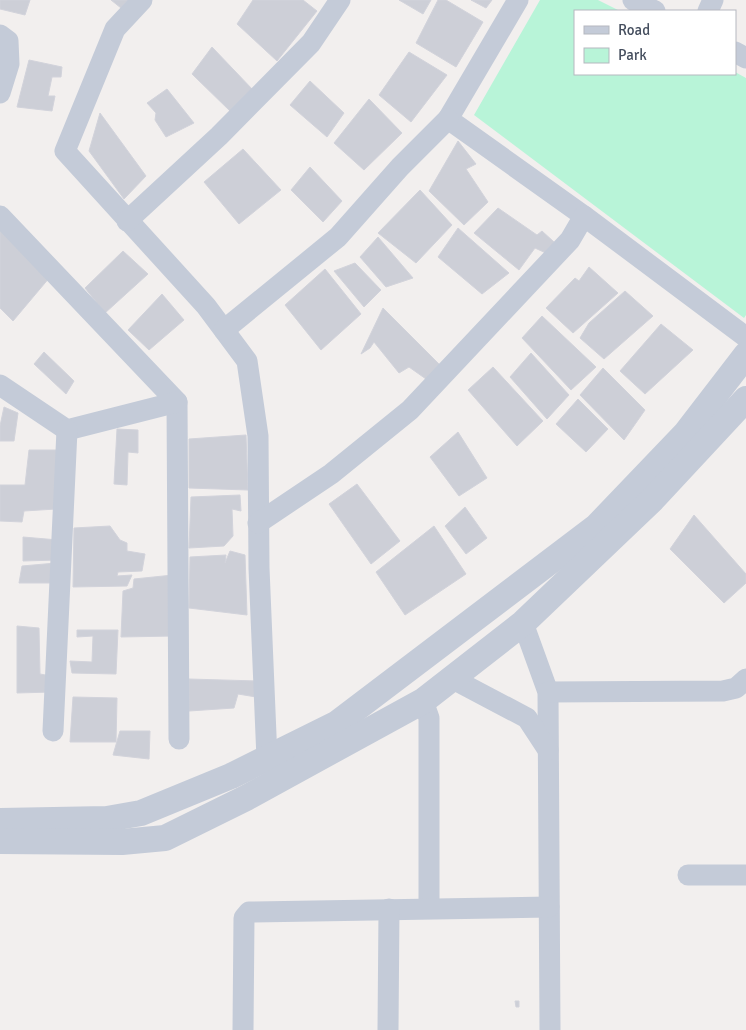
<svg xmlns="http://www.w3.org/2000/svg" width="746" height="1030" font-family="Signika,sans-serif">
<rect width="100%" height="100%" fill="#f2efee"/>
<path fill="#b8f4d8" d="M 540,0 L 598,0 L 620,11 L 575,11 L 575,74 L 735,74 L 735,72 L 746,78 L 746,315 L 744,318 L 474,115 Z"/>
<g fill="#cdcfd7" stroke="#d2d3db">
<path d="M 0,0 L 30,0 L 25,15 L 0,9 Z"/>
<path d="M 111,0 L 128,0 L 121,8 Z"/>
<path d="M 253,0 L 303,0 L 317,11 L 277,61 L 237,24 Z"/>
<path d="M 399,0 L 431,0 L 423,14 Z"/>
<path d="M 438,0 L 446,0 L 483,22 L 456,67 L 416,43 Z"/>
<path d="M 471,0 L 492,0 L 486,8 Z"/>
<path d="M 212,47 L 253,90 L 230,111 L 192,74 Z"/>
<path d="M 409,52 L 447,75 L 411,122 L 379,95 Z"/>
<path d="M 29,60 L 62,67 L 61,77 L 52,77 L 48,96 L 55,96 L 52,111 L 17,107 Z"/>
<path d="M 310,81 L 344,113 L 327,137 L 290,105 Z"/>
<path d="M 167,89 L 194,123 L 166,137 L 155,120 L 156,113 L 147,103 Z"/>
<path d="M 369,99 L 402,133 L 364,170 L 334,143 Z"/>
<path d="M 100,113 L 146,176 L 124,199 L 89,151 Z"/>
<path d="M 458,141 L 476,164 L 466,169 L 488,202 L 464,225 L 429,191 Z"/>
<path d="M 243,149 L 281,190 L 239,224 L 204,182 Z"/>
<path d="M 310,167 L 342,201 L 323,222 L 291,190 Z"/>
<path d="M 420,190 L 452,225 L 416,263 L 378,233 Z"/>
<path d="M 498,208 L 537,235 L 542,231 L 554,242 L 548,254 L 535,248 L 519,270 L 474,233 Z"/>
<path d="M 0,228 L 50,277 L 13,321 L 0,308 Z"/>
<path d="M 458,228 L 509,273 L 482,294 L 438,257 Z"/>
<path d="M 378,237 L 413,278 L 386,287 L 360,257 Z"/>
<path d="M 123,251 L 148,274 L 105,313 L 85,288 Z"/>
<path d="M 355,263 L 381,290 L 364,307 L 334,271 Z"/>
<path d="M 589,267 L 618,293 L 573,333 L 546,308 L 575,278 L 579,281 Z"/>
<path d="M 325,269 L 361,314 L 321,350 L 285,305 Z"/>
<path d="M 625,291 L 653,316 L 604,359 L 580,338 L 589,323 Z"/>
<path d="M 162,294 L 184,320 L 149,350 L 128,330 Z"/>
<path d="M 383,308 L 441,366 L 426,379 L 409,367 L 399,373 L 374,342 L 370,348 L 361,354 Z"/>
<path d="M 542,316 L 596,367 L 571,390 L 522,338 Z"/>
<path d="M 661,324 L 693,350 L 645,394 L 620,371 Z"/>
<path d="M 44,352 L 74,381 L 66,394 L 34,364 Z"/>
<path d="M 531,353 L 569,395 L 547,419 L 510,377 Z"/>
<path d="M 493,367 L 543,421 L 517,446 L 468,390 Z"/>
<path d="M 603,368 L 645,410 L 624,440 L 580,395 Z"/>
<path d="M 578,399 L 608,429 L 586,452 L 556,424 Z"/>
<path d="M 4,407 L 18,413 L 14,441 L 0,441 L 0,426 Z"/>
<path d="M 117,429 L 138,430 L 138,453 L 128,452 L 127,485 L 114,484 Z"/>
<path d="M 458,432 L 487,478 L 459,496 L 430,457 Z"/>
<path d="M 246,435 L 248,490 L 189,488 L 189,439 Z"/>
<path d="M 29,450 L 59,450 L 56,509 L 24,511 L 22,522 L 0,521 L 0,485 L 25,485 Z"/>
<path d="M 357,484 L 400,541 L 371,564 L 329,504 Z"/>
<path d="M 240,495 L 241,511 L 232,509 L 233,536 L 224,546 L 189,548 L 191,497 Z"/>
<path d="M 465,507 L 487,538 L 466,554 L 445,526 Z"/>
<path d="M 694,515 L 746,574 L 746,583 L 724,603 L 670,549 Z"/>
<path d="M 110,526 L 120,540 L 127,543 L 127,551 L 145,554 L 142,571 L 118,572 L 117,576 L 132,575 L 127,586 L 73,587 L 74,528 Z"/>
<path d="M 434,526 L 466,574 L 405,615 L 376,572 Z"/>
<path d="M 23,537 L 58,540 L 57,560 L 23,561 Z"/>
<path d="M 230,551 L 245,555 L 247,615 L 189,608 L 190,557 L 226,555 L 225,563 Z"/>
<path d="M 56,563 L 57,583 L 19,583 L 22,566 Z"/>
<path d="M 173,575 L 173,636 L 121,637 L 123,591 L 133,588 L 134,579 Z"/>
<path d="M 17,626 L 39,628 L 40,674 L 51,676 L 51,692 L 17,693 Z"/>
<path d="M 77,630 L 118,630 L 116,674 L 72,673 L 70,661 L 92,662 L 93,636 L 77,637 Z"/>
<path d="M 189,679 L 258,681 L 256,697 L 238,694 L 234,708 L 189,711 Z"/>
<path d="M 73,697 L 117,698 L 116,742 L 70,742 Z"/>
<path d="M 120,731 L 150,731 L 149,759 L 113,755 Z"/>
<path d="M 515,1001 L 519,1001 L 519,1007 L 516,1007 Z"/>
</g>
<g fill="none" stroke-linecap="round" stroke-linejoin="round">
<g stroke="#c4cbd8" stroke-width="21">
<path d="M 142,0 L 115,29 L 65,151 L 206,306 L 247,361 L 258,436 L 259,568 L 267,759"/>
<path d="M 518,0 L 448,119 L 584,216"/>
<path d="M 633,0 L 655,11"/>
<path d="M 708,11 L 713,0"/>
<path d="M 0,35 L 8,41 L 9,64 L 0,93"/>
<path d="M 735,52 L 746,58"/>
<path d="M 0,216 L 177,402 L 179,739"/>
<path d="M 127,221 L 219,136 L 311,43 L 340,0"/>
<path d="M 224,330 L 338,237 L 400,167 L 448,119"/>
<path d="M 0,385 L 67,430 L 177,402"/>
<path d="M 258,523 L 331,474 L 410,410 L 570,240 L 584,216 L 746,337"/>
<path d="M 523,623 L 548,692 L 550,1030"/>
<path d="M 453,679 L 527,718 L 548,750"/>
<path d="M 548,692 L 723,691 L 736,688 L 746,679"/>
<path d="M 423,701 L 429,718 L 429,908"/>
<path d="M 53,731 L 67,430"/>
<path d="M 688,875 L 746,875"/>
<path d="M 243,1030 L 244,918 L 249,912 L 549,907"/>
<path d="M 388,1030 L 389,909"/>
</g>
<g stroke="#c4cbd8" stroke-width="26">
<path d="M 0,821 L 107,819 L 141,813 L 231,776 L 336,724 L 597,526 L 686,433 L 746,355"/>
<path d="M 0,841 L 122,842 L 165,838 L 246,798 L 423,701 L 523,623 L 653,499 L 746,399"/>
</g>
</g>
<rect x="574" y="10" width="162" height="65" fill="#ffffff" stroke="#b5b8bf"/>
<rect x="584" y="26" width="25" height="8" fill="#c4cbd8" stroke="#b5b8bf"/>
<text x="618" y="35" font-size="15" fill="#454e5e">Road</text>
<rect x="584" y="48" width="25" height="15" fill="#b8f4d8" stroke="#b5b8bf"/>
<text x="618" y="60" font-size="15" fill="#454e5e">Park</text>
</svg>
